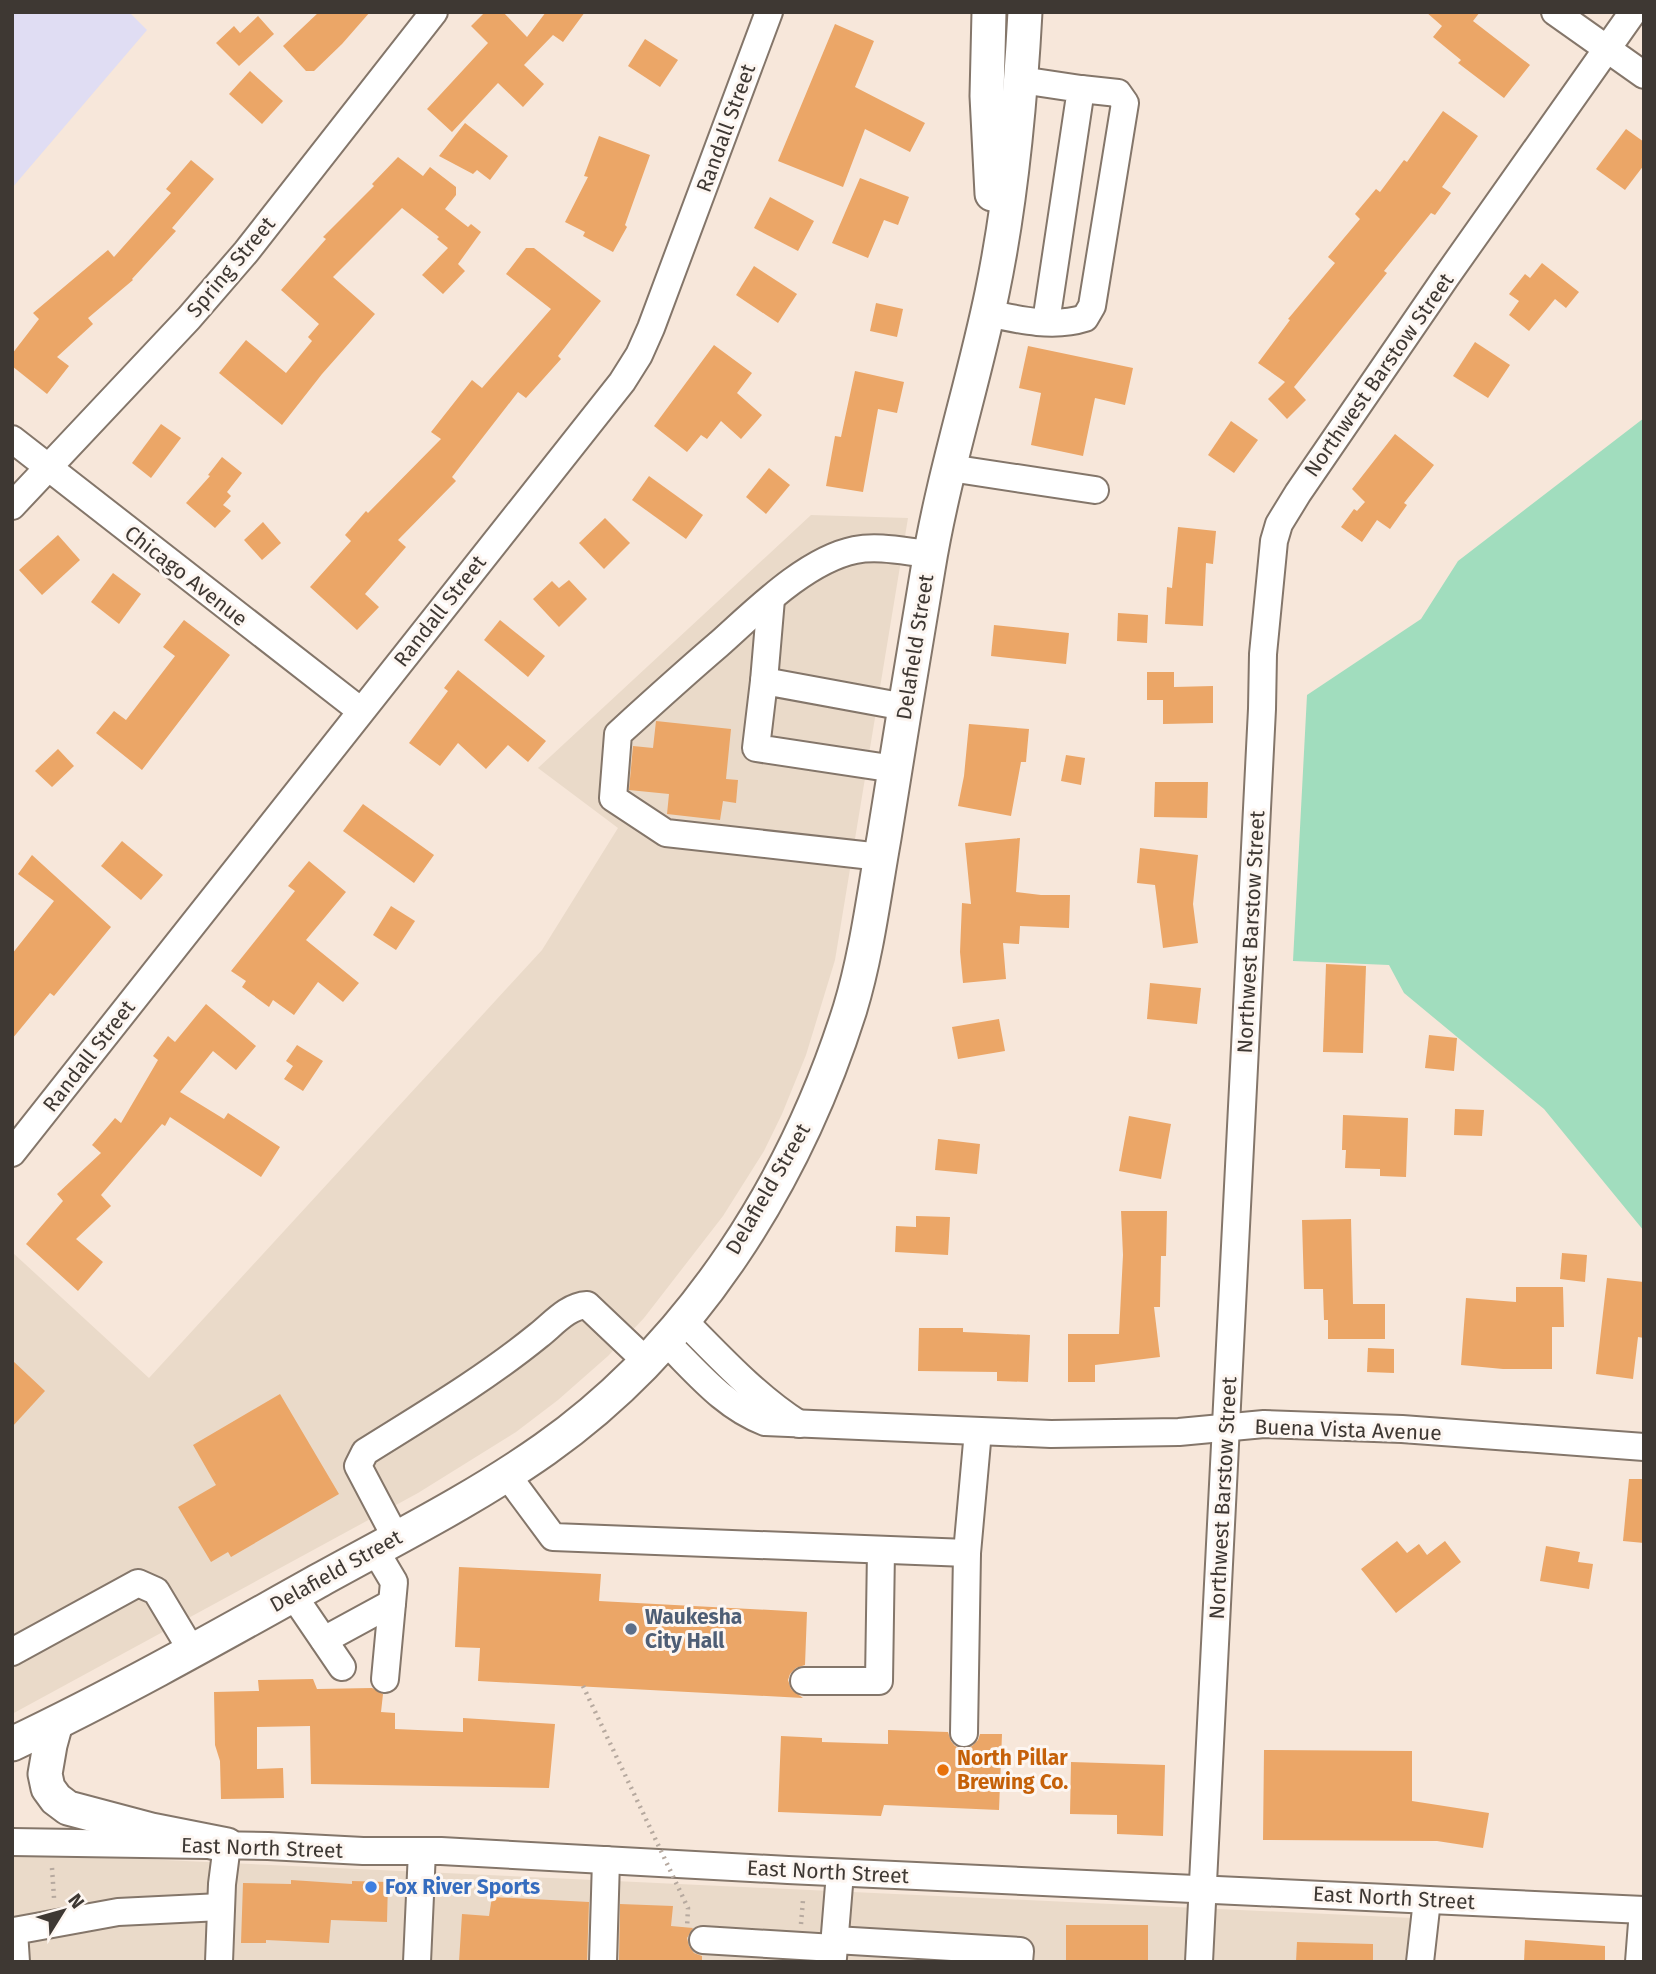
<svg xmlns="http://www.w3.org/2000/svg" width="1656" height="1974" font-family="'Fira Sans',sans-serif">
<rect width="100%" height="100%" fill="#f7e7da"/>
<g fill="#eadac9">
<path d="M 811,515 L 908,518 L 835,960 L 806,1055 L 782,1114 L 764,1151 L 723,1216 L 644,1318 L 608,1356 L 558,1400 L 516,1432 L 418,1493 L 12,1714 L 12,1252 L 149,1378 L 542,950 L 618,828 L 538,768 Z"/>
<path d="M 12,1853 L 1413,1918 L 1415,1962 L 12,1962 Z"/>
</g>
<path fill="#e0ddf3" d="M 12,12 L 129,12 L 147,30 L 12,188 Z"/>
<path fill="#a1ddbe" d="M 1644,418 L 1644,1231 L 1544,1109 L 1404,993 L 1389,965 L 1293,961 L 1307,695 L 1421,619 L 1458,561 Z"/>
<g fill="#eba667">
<path d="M 319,12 L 370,12 L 342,44 L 314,71 L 306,71 L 283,46 Z"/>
<path d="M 485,12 L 503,12 L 527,37 L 546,12 L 585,12 L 563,42 L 553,35 L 524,65 L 544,84 L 523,107 L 498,83 L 452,132 L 427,109 L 488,43 L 471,26 Z"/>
<path d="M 1426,12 L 1480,12 L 1473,21 L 1530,65 L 1504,98 L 1458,63 L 1461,60 L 1433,37 L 1442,26 Z"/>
<path d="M 258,16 L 274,34 L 239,66 L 216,43 L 234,26 L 240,33 Z"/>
<path d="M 835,24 L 874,41 L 855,87 L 925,123 L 910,152 L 865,129 L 843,187 L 778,161 Z"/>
<path d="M 645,39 L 678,60 L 660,87 L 628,66 Z"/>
<path d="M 250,71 L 283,101 L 262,124 L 229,94 Z"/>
<path d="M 1443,111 L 1478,136 L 1442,187 L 1451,193 L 1435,215 L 1431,213 L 1384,271 L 1387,273 L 1294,387 L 1306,400 L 1287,419 L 1268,399 L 1285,382 L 1258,363 L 1290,320 L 1288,319 L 1335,263 L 1328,257 L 1360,219 L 1355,214 L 1376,189 L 1380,192 L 1404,160 L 1407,162 Z"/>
<path d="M 465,123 L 508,156 L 490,180 L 477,170 L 473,174 L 439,156 Z"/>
<path d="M 1626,129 L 1644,142 L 1644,165 L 1625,190 L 1596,169 Z"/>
<path d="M 599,136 L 650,155 L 625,225 L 627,227 L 613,252 L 583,236 L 585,232 L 565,222 L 588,177 L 584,176 Z"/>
<path d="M 398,157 L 423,176 L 430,167 L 456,187 L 456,195 L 445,209 L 468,227 L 471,224 L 481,232 L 458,264 L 465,271 L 443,294 L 422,275 L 448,248 L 437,239 L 439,237 L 402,208 L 333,277 L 375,314 L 322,374 L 282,425 L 219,373 L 246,340 L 286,373 L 312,341 L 308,337 L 319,324 L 281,290 L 326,239 L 323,237 L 374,186 L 372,184 Z"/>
<path d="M 191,160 L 214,179 L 172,228 L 176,231 L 132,279 L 133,280 L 88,318 L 93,324 L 57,357 L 69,366 L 47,394 L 12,366 L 12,354 L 39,319 L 33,313 L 108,250 L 114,257 L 171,193 L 166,189 Z"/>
<path d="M 860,178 L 909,197 L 898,225 L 884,220 L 868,258 L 832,243 Z"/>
<path d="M 770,197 L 814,221 L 798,251 L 754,228 Z"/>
<path d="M 526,248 L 534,248 L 601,301 L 558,356 L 561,359 L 526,398 L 518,392 L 452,477 L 456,481 L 398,540 L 406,547 L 365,594 L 379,607 L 357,630 L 310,587 L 351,541 L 345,535 L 366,511 L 368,513 L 441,439 L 431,432 L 472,380 L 482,388 L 551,309 L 506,274 Z"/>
<path d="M 1542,263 L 1579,292 L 1566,308 L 1555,299 L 1529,331 L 1509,315 L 1519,301 L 1509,294 L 1525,274 L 1530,278 Z"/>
<path d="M 754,266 L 797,294 L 778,323 L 736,295 Z"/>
<path d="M 876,303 L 903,309 L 897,337 L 870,331 Z"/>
<path d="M 1475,342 L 1510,365 L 1488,398 L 1453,376 Z"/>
<path d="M 714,345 L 752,373 L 737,393 L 762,415 L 741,439 L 721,421 L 707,439 L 701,435 L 687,452 L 654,426 Z"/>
<path d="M 1028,346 L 1133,368 L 1125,405 L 1095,398 L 1083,456 L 1031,445 L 1041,393 L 1019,388 Z"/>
<path d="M 855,371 L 904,382 L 897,413 L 878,409 L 863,492 L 826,486 L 835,436 L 841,437 Z"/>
<path d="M 1231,421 L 1258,440 L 1234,473 L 1208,455 Z"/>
<path d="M 161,424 L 181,438 L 151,478 L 132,463 Z"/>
<path d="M 1395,434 L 1434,465 L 1404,503 L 1407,505 L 1390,529 L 1377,520 L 1362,542 L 1341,527 L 1354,509 L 1357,511 L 1365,502 L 1352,489 Z"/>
<path d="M 222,457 L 242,473 L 227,492 L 231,496 L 223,505 L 231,511 L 215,528 L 186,503 L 210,476 L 208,475 Z"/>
<path d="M 769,468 L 790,485 L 766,514 L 746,497 Z"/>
<path d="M 649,476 L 703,515 L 686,539 L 632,500 Z"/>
<path d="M 605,518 L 630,543 L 604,569 L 579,543 Z"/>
<path d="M 263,522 L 281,543 L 262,560 L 244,540 Z"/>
<path d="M 1178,527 L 1216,531 L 1213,564 L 1206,563 L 1203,626 L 1165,624 L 1167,587 L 1172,588 Z"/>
<path d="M 58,535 L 80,560 L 42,595 L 19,570 Z"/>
<path d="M 113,573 L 141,594 L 119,624 L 91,602 Z"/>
<path d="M 569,580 L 587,599 L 559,627 L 533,599 L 552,581 L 559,588 Z"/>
<path d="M 1118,613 L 1148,615 L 1147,643 L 1117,641 Z"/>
<path d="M 184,620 L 230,655 L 142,770 L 96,733 L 114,711 L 126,720 L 175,656 L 163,647 Z"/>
<path d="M 500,620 L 545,656 L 528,677 L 484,640 Z"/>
<path d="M 994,625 L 1069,633 L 1066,664 L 991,656 Z"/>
<path d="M 458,670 L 546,741 L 528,762 L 508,745 L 486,769 L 458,743 L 440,766 L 409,743 L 448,691 L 444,688 Z"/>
<path d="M 1147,672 L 1174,672 L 1174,687 L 1213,686 L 1213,723 L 1163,724 L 1163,700 L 1147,700 Z"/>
<path d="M 656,721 L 731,729 L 726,779 L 738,780 L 736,803 L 723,801 L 720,820 L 667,814 L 669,794 L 629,790 L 633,746 L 653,748 Z"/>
<path d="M 969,724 L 1029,729 L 1026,762 L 1021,762 L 1011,816 L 958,806 L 964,776 Z"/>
<path d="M 58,749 L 74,766 L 52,787 L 35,771 Z"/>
<path d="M 1066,755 L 1085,758 L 1081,785 L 1061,781 Z"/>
<path d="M 1155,782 L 1208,782 L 1207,818 L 1154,817 Z"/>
<path d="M 363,804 L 434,855 L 414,883 L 343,831 Z"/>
<path d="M 1020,838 L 1016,892 L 1041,895 L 1070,895 L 1069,928 L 1020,926 L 1019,944 L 1003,943 L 1006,979 L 963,983 L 960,952 L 962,903 L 971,904 L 965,843 Z"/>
<path d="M 122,841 L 163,875 L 141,900 L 101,866 Z"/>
<path d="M 1140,848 L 1198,855 L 1193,904 L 1198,943 L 1163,948 L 1155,885 L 1137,883 Z"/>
<path d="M 32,855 L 111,927 L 54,996 L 50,993 L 12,1039 L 12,954 L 54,901 L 18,874 Z"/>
<path d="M 309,861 L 346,892 L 306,940 L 359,983 L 343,1002 L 318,982 L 294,1015 L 273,1000 L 269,1007 L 242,987 L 246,981 L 231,971 L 295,891 L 288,886 Z"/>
<path d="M 391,906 L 415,921 L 396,950 L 373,935 Z"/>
<path d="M 1326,964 L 1366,966 L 1363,1053 L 1323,1052 Z"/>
<path d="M 1150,983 L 1201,988 L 1197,1024 L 1147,1019 Z"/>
<path d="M 206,1004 L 256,1046 L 236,1070 L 213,1051 L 180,1092 L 224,1119 L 228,1113 L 280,1147 L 261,1177 L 170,1117 L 165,1126 L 162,1124 L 101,1195 L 111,1206 L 76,1239 L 103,1262 L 78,1291 L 26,1244 L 63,1201 L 57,1194 L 101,1153 L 92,1145 L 115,1118 L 121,1123 L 158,1060 L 153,1056 L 168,1036 L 175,1042 Z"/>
<path d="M 999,1019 L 1005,1051 L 958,1059 L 952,1027 Z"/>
<path d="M 1429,1035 L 1457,1038 L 1454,1071 L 1425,1068 Z"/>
<path d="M 297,1045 L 323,1061 L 303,1091 L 284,1079 L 293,1066 L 286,1061 Z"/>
<path d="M 1455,1109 L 1484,1110 L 1482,1136 L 1454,1135 Z"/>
<path d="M 1343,1115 L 1408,1118 L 1406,1177 L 1380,1176 L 1380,1169 L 1345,1168 L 1346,1150 L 1342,1150 Z"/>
<path d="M 1129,1116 L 1171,1124 L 1161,1179 L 1119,1171 Z"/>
<path d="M 938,1139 L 980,1144 L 977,1174 L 935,1170 Z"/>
<path d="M 1121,1211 L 1167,1211 L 1166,1256 L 1161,1256 L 1160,1307 L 1154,1307 L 1160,1357 L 1095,1365 L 1095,1382 L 1068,1382 L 1068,1334 L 1119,1334 L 1123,1255 Z"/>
<path d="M 916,1216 L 950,1217 L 948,1255 L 895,1252 L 896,1226 L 916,1227 Z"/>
<path d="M 1351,1219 L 1353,1304 L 1385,1304 L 1385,1339 L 1328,1339 L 1328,1320 L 1324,1320 L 1323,1289 L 1304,1289 L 1302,1220 Z"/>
<path d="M 1562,1253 L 1587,1255 L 1585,1282 L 1560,1279 Z"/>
<path d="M 1607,1278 L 1644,1282 L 1644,1338 L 1638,1337 L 1633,1379 L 1596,1374 Z"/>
<path d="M 1516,1287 L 1563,1287 L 1564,1327 L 1552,1327 L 1552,1369 L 1503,1369 L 1461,1365 L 1466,1298 L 1516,1302 Z"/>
<path d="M 919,1328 L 963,1328 L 963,1332 L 1030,1335 L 1028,1382 L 997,1381 L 997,1372 L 918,1371 Z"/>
<path d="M 1368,1348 L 1394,1349 L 1394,1373 L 1367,1372 Z"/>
<path d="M 12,1360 L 45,1391 L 12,1427 Z"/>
<path d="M 280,1394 L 339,1494 L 231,1557 L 228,1552 L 211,1562 L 178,1507 L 216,1485 L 193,1445 Z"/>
<path d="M 1629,1479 L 1644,1479 L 1644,1543 L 1623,1541 Z"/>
<path d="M 1397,1541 L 1407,1553 L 1419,1544 L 1427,1555 L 1445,1541 L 1461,1562 L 1396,1613 L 1361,1569 Z"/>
<path d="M 1546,1546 L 1580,1552 L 1578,1562 L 1593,1564 L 1589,1589 L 1540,1581 Z"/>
<path d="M 459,1567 L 601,1574 L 599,1601 L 807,1612 L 805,1665 L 796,1668 L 790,1674 L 788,1680 L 791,1689 L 803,1698 L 478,1681 L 480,1648 L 455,1647 Z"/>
<path d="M 313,1679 L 317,1689 L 372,1688 L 383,1694 L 381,1712 L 395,1713 L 395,1729 L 463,1732 L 463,1718 L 555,1724 L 549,1788 L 311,1784 L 310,1726 L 257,1727 L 257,1769 L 283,1768 L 284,1798 L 221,1799 L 220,1761 L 215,1745 L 214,1692 L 259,1691 L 258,1680 Z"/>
<path d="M 888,1730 L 948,1732 L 951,1741 L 955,1746 L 963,1749 L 972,1746 L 978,1740 L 980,1734 L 1002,1734 L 999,1810 L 884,1805 L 881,1816 L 778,1812 L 781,1736 L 822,1738 L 822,1742 L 888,1744 Z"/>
<path d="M 1264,1750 L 1412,1751 L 1412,1801 L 1489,1813 L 1483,1848 L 1437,1841 L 1263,1840 Z"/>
<path d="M 1071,1762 L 1165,1765 L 1163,1836 L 1117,1834 L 1117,1815 L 1070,1814 Z"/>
<path d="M 291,1880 L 352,1884 L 352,1881 L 388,1882 L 387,1922 L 331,1920 L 329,1943 L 266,1940 L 266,1943 L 241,1943 L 243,1883 L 291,1884 Z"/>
<path d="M 492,1897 L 589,1902 L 587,1962 L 459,1962 L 462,1914 L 489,1916 Z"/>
<path d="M 620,1904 L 673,1906 L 671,1926 L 693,1928 L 687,1938 L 689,1946 L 694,1953 L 702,1956 L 702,1962 L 619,1962 Z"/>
<rect x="1066" y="1925" width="82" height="37"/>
<path d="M 1525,1940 L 1605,1946 L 1605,1962 L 1524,1962 Z"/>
<path d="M 1297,1942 L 1373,1944 L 1373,1962 L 1296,1962 Z"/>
</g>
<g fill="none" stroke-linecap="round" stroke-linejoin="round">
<defs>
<g id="minor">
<path d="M 1555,12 L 1644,75"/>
<path d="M 1021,80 L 1081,89 L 1046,322"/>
<path d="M 987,313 C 1019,320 1054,328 1085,318 L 1092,306 L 1125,103 L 1118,93 L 1081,89"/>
<path d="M 12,439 L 361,711"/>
<path d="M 950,468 L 1095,490"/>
<path d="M 12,506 L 189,318 L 246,252 L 434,12"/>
<path d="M 764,681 L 771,599"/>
<path d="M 895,769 L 756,748 L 764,681 L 905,707"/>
<path d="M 881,857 L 666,833 L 613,798 L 618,734 C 652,703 685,673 719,644 C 756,611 806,560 855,550 C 879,545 907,552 930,554"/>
<path d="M 12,1153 L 622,382 L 639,355 L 651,328 L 769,12"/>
<path d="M 682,1319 C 719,1356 755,1396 799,1424"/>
<path d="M 664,1340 C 696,1371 723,1406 765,1422 L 1051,1434 L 1179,1432 L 1264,1424 L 1402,1429 L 1644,1447"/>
<path d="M 507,1475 L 553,1537 L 967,1553"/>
<path d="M 396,1538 L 358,1466 L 365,1452 C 424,1415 485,1379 539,1335 C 554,1323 568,1306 587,1305 L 646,1361"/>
<path d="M 375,1550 L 394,1582 L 385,1679"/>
<path d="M 293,1595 L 342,1667"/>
<path d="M 324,1640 L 392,1603"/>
<path d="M 12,1652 L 138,1583 L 156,1591 L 192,1651"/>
<path d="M 804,1681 L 879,1681 L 881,1550"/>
<path d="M 964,1733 L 967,1553 L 978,1431"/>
<path d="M 12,1842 L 268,1846 L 363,1851 L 441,1851 L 788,1870 L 1644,1910"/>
<path d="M 703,1940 L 834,1948"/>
<path d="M 835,1940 L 1020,1951 L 1019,1962"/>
<path d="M 833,1958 L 840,1873"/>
<path d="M 16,1962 L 14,1931 L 118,1912 L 221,1907"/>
<path d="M 219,1962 L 222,1884 L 227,1845"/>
<path d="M 417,1962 L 422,1851"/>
<path d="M 603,1962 L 606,1860"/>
<path d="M 1199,1962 L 1262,709 L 1263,654 L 1274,541 L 1279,524 L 1298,493 L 1446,277 L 1633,12"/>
<path d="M 1420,1962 L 1427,1900"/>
<path d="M 1639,1962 L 1643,1910"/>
</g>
<g id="major">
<path d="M 989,12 L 987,96 L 992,194"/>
<path d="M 56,1723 L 50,1745 L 45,1774 L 48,1788 L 56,1799 L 68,1808 L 151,1830 L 227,1845"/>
<path d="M 12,1744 C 117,1694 218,1637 320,1580 C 396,1538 474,1499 545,1449 C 694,1344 796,1180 850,1009 C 867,953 874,894 884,838 C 898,748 913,659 928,569 C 943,476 973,385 992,293 C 1011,202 1020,105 1025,12"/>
</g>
</defs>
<use href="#minor" stroke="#84766a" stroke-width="30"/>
<use href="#major" stroke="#84766a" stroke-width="37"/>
<g stroke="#b6a99f" stroke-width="4.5" stroke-dasharray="2 5" stroke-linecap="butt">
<path d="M 52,1868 L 54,1898"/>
<path d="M 801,1924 L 803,1900"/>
</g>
<use href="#minor" stroke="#fff" stroke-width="26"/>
<use href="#major" stroke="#fff" stroke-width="33"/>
<path stroke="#b6a99f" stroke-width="4.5" stroke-dasharray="2 5" stroke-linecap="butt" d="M 583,1686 L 688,1908 L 687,1928"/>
</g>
<circle fill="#5c6f8a" stroke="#fdf6f1" stroke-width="2.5" cx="631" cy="1629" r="7"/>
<circle fill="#e8710a" stroke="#fdf6f1" stroke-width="2.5" cx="943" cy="1770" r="7"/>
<circle fill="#3f7fe0" stroke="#fdf6f1" stroke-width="2.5" cx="371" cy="1887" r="7"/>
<g text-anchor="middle" stroke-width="6" stroke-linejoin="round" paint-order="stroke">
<g font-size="21" fill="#3e3833" stroke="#fdf6f1">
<text transform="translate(726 128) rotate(-70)" y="7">Randall Street</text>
<text transform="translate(231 267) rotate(-50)" y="7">Spring Street</text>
<text transform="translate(1379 375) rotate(-55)" y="7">Northwest Barstow Street</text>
<text transform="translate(186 576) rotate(38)" y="7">Chicago Avenue</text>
<text transform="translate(440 611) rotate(-52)" y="7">Randall Street</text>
<text transform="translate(915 647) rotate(-81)" y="7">Delafield Street</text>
<text transform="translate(1251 932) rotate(-87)" y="7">Northwest Barstow Street</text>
<text transform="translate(89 1056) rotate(-52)" y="7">Randall Street</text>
<text transform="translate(768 1189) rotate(-60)" y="7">Delafield Street</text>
<text transform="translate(1348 1430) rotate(2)" y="7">Buena Vista Avenue</text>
<text transform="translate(1223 1498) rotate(-87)" y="7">Northwest Barstow Street</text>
<text transform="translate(336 1571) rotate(-29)" y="7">Delafield Street</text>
<text transform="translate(262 1848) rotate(2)" y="7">East North Street</text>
<text transform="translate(828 1872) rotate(3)" y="7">East North Street</text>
<text transform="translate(1394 1898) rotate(3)" y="7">East North Street</text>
</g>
<g font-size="21" font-weight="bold" fill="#4e5e75" stroke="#fdf6f1" text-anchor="start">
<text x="645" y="1624">Waukesha<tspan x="645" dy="24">City Hall</tspan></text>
</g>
<g font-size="21" font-weight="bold" fill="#c56008" stroke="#fdf6f1" text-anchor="start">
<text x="957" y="1765">North Pillar<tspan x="957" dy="24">Brewing Co.</tspan></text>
</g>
<g font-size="21" font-weight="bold" fill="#366cbe" stroke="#fdf6f1" text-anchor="start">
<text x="385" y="1894">Fox River Sports</text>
</g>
</g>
<rect width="1656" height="1974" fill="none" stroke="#3e3833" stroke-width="28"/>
<g transform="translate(63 1911) rotate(53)" stroke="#fdf6f1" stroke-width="5" paint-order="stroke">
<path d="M0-5L12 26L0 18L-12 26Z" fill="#3e3833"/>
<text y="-10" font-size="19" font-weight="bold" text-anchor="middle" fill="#3e3833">N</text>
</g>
</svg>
